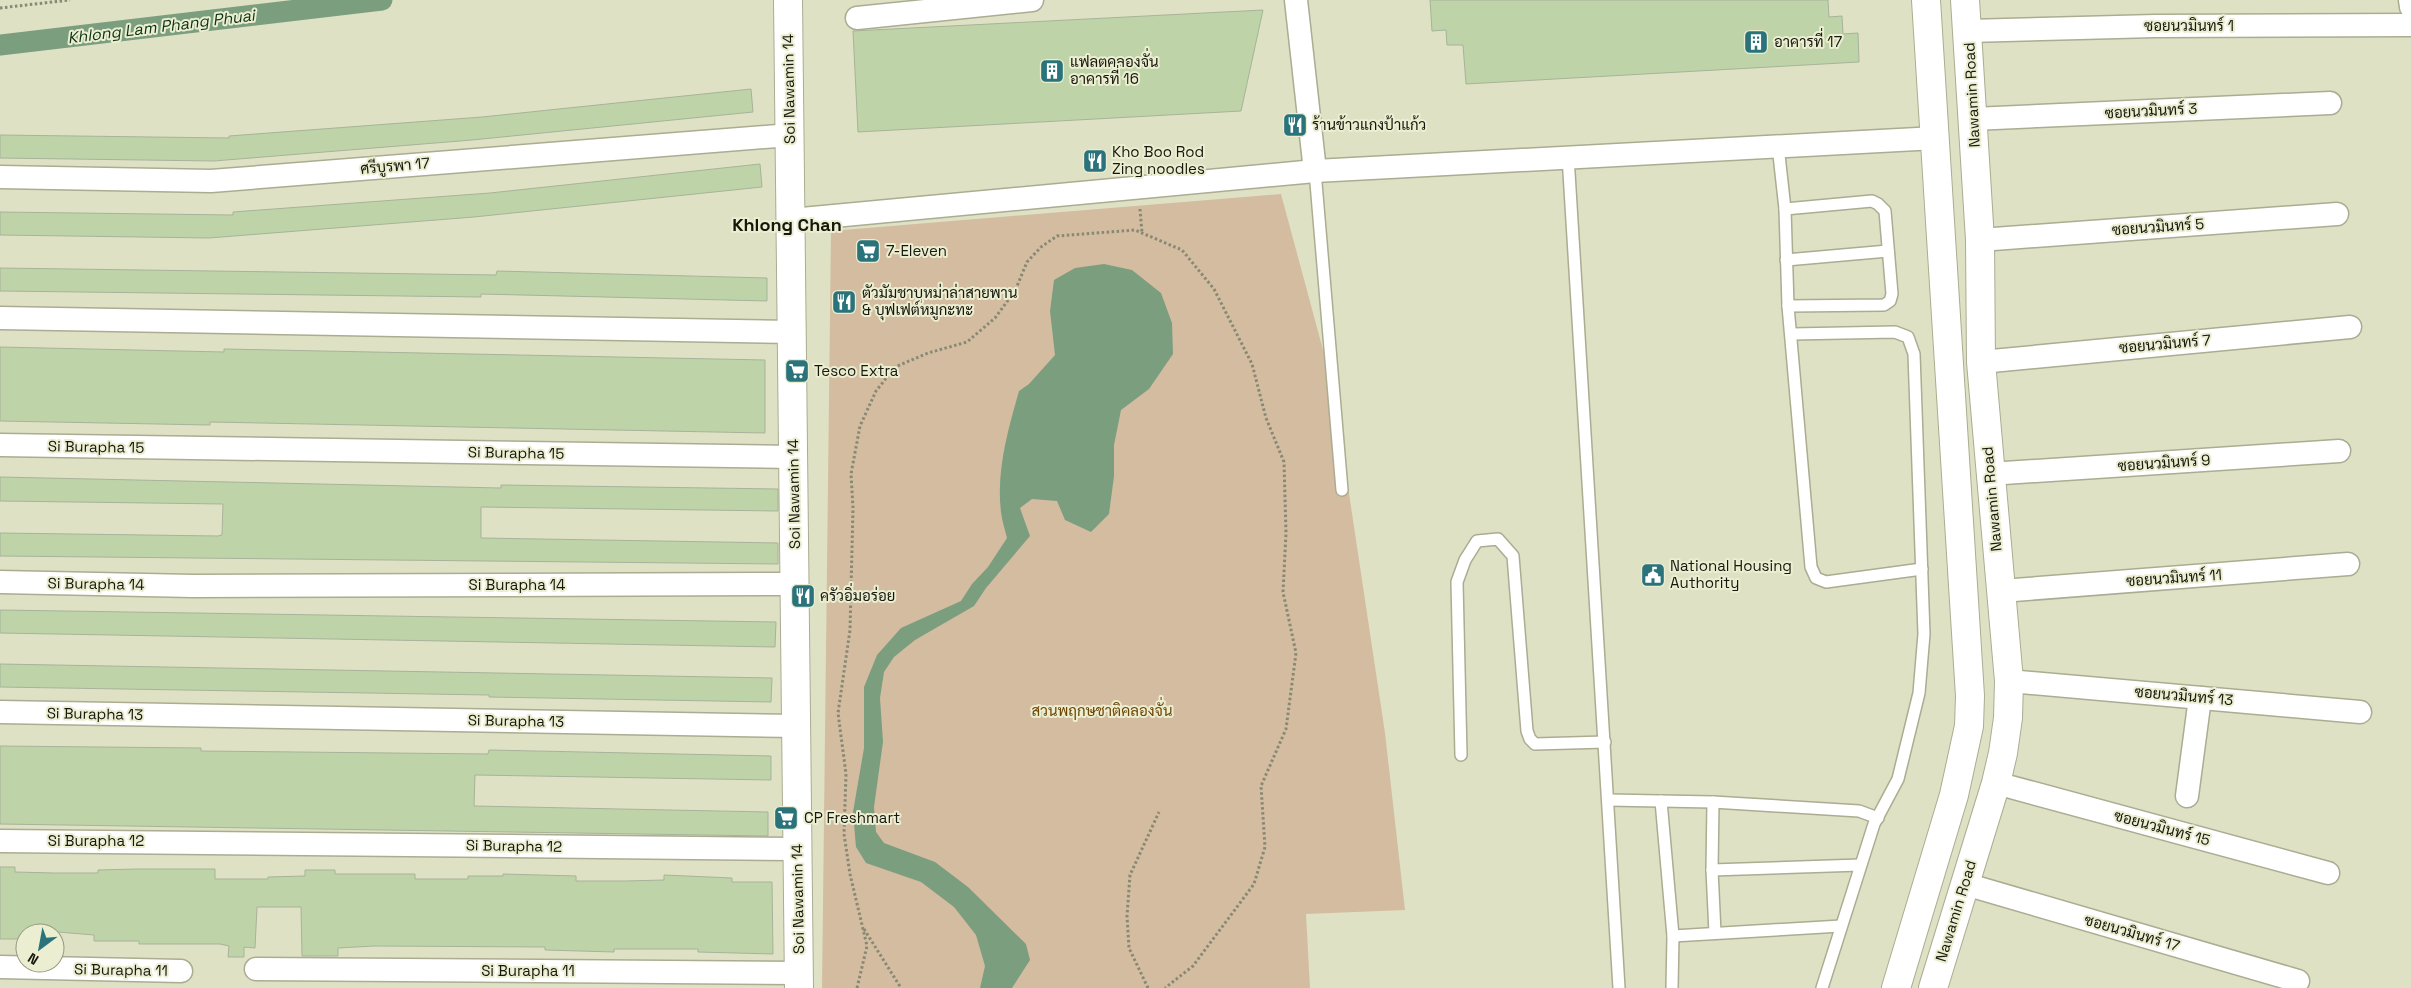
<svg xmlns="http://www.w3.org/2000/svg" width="2411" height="988" font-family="'Space Grotesk',Sarabun,sans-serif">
<rect width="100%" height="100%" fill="#dfe1c4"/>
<path fill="#d4bca0" d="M 1281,194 L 1333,387 L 1385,733 L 1405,910 L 1306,914 L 1310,988 L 822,988 L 831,231 Z"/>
<path fill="#7b9e7f" d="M 1104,264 L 1132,270 L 1161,293 L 1172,323 L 1173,354 L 1149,389 L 1121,410 L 1114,445 L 1114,476 L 1109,514 L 1091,532 L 1065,520 L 1057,501 L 1032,499 L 1020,508 L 1030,536 L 986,588 L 974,606 L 915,640 L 894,657 L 884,672 L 880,698 L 883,742 L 874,807 L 876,832 L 884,843 L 935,862 L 968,887 L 1026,944 L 1030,960 L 1012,988 L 980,988 L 985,966 L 976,935 L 954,907 L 921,882 L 866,863 L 856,847 L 853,812 L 864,748 L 864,687 L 877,655 L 901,628 L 961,601 L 972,584 L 988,567 L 1007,538 C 1005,530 1002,521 1001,512 C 996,471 1008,430 1019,391 L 1029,384 L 1055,355 L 1050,311 L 1054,280 L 1075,268 Z"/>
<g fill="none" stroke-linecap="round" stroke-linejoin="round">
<path stroke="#7b9e7f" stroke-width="21" d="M 0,45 L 382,0"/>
</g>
<g fill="#bfd3a9" stroke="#a7b39a">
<path d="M 1430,0 L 1828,0 L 1829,17 L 1842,16 L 1843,34 L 1858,33 L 1859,62 L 1466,84 L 1463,45 L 1447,45 L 1446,30 L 1432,31 Z"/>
<path d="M 1263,10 L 1241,111 L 858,132 L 853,31 Z"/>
<path d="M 751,89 L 753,112 L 472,140 L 214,161 L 0,158 L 0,135 L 229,138 L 229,136 L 482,117 Z"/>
<path d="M 760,164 L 762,187 L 474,217 L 209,238 L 0,235 L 0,212 L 233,215 L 233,212 L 490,193 Z"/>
<path d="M 0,268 L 496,275 L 497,271 L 767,278 L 767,301 L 481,294 L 481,297 L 0,291 Z"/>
<path d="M 0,347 L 224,352 L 224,349 L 765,360 L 765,433 L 210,422 L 210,425 L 0,421 Z"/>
<path d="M 0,477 L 501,488 L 501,485 L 778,489 L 778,511 L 481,507 L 481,538 L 778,543 L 778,564 L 0,556 L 0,533 L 218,536 L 222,535 L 223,504 L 0,501 Z"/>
<path d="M 0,610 L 776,622 L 775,647 L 0,633 Z"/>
<path d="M 0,664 L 772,678 L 771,702 L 489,697 L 489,695 L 0,687 Z"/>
<path d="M 0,746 L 201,748 L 201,751 L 488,754 L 489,750 L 771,756 L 771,780 L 475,775 L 474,806 L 768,812 L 768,836 L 0,824 Z"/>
<path d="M 0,867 L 15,867 L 15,872 L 54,873 L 98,873 L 98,870 L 137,869 L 215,869 L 215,879 L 268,879 L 268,877 L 305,876 L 305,870 L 335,870 L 335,874 L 415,874 L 415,879 L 468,879 L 468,876 L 503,876 L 503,874 L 576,876 L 576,881 L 625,881 L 664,880 L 664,875 L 732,878 L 732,882 L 772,882 L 773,954 L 698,952 L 698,949 L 614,949 L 614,952 L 545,950 L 545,947 L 374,946 L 338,948 L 338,956 L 302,956 L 301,907 L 257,907 L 255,948 L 244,947 L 244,957 L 228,957 L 229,946 L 220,944 L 139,944 L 139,941 L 94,941 L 94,935 L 58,932 L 25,933 L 25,939 L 0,939 Z"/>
</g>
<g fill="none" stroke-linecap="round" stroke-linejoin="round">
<defs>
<g id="service">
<path d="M 1778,146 L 1785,209 L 1788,306 L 1811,567 L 1816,578 L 1826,582 L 1922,569"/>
<path d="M 1568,156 L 1619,988"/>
<path d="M 1315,171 L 1342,490"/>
<path d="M 1785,209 L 1872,201 L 1878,204 L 1885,211 L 1892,294 L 1890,301 L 1884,305 L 1788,306"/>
<path d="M 1786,260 L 1888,251"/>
<path d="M 1792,334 L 1895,332 L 1908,337 L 1914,354 L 1924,634 L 1919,693 L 1898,779 L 1874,824 L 1822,988"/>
<path d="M 1461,755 L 1457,582 L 1465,560 L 1477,541 L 1498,539 L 1513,556 L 1527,731 L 1530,739 L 1535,744 L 1605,742"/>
<path d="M 1608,800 L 1713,802 L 1859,811 L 1878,818"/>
<path d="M 1661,801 L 1673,936 L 1672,988"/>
<path d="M 1713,802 L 1712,870 L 1715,933"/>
<path d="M 1712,870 L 1860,865"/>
<path d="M 1673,936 L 1841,926"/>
</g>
<g id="minor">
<path d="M 1296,0 L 1315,171"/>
<path d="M 2410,0 L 2411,7"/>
<path d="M 857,18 L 1032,0"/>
<path d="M 1968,31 L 2155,26 L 2411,25"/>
<path d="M 1973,119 L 2330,103"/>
<path d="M 0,177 L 211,181 L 790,135"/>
<path d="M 791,220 L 1315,171 L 1936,138"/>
<path d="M 1980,240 L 2337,214"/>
<path d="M 0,318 L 792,332"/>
<path d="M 1981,362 L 2350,327"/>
<path d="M 0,445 L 793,457"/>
<path d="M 1989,474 L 2339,451"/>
<path d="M 0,582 L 193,586 L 795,584"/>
<path d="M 2001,591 L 2348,564"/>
<path d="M 2009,681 L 2360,712"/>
<path d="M 0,712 L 796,726"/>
<path d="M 1996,783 L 2328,873"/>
<path d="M 2187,796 L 2200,698"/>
<path d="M 0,841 L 797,849"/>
<path d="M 1965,884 L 2298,981"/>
<path d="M 0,967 L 181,971"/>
<path d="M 256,969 L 799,973"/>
</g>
<path id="tertiary" d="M 788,0 L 799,988"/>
<g id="secondary">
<path d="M 1896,988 L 1954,795 L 1969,726 L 1970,696 L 1926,0"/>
<path d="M 1933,988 L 1996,783 L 2003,753 L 2008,718 L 2009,681 L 1981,362 L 1980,240 L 1965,0"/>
</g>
</defs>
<use href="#service" stroke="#abac91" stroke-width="14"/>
<use href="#minor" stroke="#abac91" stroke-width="25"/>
<use href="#tertiary" stroke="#abac91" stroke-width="30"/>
<use href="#secondary" stroke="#abac91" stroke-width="30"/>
<g stroke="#878974" stroke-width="3" stroke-dasharray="2.5 2.5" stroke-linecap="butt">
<path d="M 0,8 L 70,0"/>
<path d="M 1140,209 L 1142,233"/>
<path d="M 864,929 L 901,988"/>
<path d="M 857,988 L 867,946 L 850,874 L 844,834 L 846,774 L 838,713 L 850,630 L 853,508 L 851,474 L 860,426 L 876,391 L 895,367 L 928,353 L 967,342 L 995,318 L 1015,291 L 1027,262 L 1041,247 L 1057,236 L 1135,230 L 1182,250 L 1214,289 L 1252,364 L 1266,418 L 1284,462 L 1286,533 L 1283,592 L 1296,653 L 1286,729 L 1261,786 L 1265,847 L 1254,884 L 1193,966 L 1165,988"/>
<path d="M 1148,988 L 1129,948 L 1127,916 L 1130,875 L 1159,812"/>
</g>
<use href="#service" stroke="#fff" stroke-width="11"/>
<use href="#minor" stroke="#fff" stroke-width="22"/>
<use href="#tertiary" stroke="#fff" stroke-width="28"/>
<use href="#secondary" stroke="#fff" stroke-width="28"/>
</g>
<defs>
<symbol id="building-square" viewBox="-11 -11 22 22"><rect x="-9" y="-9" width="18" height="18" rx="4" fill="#2a737b" stroke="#eceed1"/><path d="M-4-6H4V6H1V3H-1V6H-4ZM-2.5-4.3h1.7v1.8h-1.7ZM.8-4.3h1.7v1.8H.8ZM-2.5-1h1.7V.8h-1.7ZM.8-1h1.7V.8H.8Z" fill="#fff"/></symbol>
<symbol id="restaurant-square" viewBox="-11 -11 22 22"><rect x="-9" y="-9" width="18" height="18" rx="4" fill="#2a737b" stroke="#eceed1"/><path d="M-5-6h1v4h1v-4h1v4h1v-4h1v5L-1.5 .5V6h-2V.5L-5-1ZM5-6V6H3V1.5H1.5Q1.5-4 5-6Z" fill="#fff"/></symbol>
<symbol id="supermarket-square" viewBox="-11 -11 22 22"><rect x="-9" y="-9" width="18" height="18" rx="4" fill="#2a737b" stroke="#eceed1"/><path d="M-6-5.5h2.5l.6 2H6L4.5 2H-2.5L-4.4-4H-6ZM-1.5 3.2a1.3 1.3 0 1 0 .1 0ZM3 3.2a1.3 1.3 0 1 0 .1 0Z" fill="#fff"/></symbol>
<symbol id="civic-square" viewBox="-11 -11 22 22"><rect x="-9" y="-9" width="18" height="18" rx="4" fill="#2a737b" stroke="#eceed1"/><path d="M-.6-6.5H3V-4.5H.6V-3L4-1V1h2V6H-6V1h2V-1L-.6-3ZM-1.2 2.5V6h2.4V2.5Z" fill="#fff"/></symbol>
</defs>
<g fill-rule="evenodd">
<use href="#building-square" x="1742" y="28" width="28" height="28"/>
<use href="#building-square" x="1038" y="57" width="28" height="28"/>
<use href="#restaurant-square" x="1281" y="111" width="28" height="28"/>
<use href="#restaurant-square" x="1081" y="147" width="28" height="28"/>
<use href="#supermarket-square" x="854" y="237" width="28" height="28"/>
<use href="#restaurant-square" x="830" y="288" width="28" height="28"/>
<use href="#supermarket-square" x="783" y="357" width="28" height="28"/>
<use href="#civic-square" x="1639" y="561" width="28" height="28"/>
<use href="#restaurant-square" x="789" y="582" width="28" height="28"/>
<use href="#supermarket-square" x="772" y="804" width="28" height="28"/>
</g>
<g text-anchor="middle" stroke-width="4" stroke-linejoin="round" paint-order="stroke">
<g font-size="15" fill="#16170d" stroke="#eceed1">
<text x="2189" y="31">ซอยนวมินทร์ 1</text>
<text transform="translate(789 89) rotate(-91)" y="5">Soi Nawamin 14</text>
<text transform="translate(1972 95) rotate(-93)" y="5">Nawamin Road</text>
<text transform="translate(2151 111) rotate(-3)" y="5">ซอยนวมินทร์ 3</text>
<text transform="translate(395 166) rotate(-5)" y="5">ศรีบูรพา 17</text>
<text transform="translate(2158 227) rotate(-4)" y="5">ซอยนวมินทร์ 5</text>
<text transform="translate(2165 344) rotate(-5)" y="5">ซอยนวมินทร์ 7</text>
<text transform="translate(96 447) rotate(1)" y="5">Si Burapha 15</text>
<text transform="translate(516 453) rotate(1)" y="5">Si Burapha 15</text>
<text transform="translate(2164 463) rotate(-4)" y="5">ซอยนวมินทร์ 9</text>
<text transform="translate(794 494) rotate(-91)" y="5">Soi Nawamin 14</text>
<text transform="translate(1992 499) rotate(-95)" y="5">Nawamin Road</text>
<text transform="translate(2174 578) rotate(-4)" y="5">ซอยนวมินทร์ 11</text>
<text transform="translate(96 584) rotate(1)" y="5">Si Burapha 14</text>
<text x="517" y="590">Si Burapha 14</text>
<text transform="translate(2184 696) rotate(5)" y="5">ซอยนวมินทร์ 13</text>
<text transform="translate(95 714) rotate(1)" y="5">Si Burapha 13</text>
<text transform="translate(516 721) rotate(1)" y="5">Si Burapha 13</text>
<text transform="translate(2162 828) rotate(15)" y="5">ซอยนวมินทร์ 15</text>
<text x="96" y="846">Si Burapha 12</text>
<text transform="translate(514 846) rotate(1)" y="5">Si Burapha 12</text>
<text transform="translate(798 899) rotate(-91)" y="5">Soi Nawamin 14</text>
<text transform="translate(1956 911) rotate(-73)" y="5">Nawamin Road</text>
<text transform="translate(2132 933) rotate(16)" y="5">ซอยนวมินทร์ 17</text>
<text transform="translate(121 970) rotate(1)" y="5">Si Burapha 11</text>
<text x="528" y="976">Si Burapha 11</text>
</g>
<g font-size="15" fill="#16170d" stroke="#eceed1" text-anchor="start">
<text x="1774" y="47">อาคารที่ 17</text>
<text x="1070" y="67">แฟลตคลองจั่น<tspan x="1070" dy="17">อาคารที่ 16</tspan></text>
<text x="1312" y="130">ร้านข้าวแกงป้าแก้ว</text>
<text x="1112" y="157">Kho Boo Rod<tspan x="1112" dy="17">Zing noodles</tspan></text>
<text x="886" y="256">7-Eleven</text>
<text x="862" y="298">ตัวมัมชาบูหม่าล่าสายพาน<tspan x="862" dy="17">&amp; บุฟเฟต์หมูกะทะ</tspan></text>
<text x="814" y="376">Tesco Extra</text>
<text x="1670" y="571">National Housing<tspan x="1670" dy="17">Authority</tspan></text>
<text x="820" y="601">ครัวอิ่มอร่อย</text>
<text x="804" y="823">CP Freshmart</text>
</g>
<g font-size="15" fill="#6d4504" stroke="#eceed1">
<text x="1102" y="716">สวนพฤกษชาติคลองจั่น</text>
</g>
<g font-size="16" font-style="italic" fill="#0a3414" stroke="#eceed1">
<text transform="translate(161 26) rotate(-7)" y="6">Khlong Lam Phang Phuai</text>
</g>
<g font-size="18" font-weight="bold" fill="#16170d" stroke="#eceed1">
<text x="787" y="231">Khlong Chan</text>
</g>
</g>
<g transform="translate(40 948) rotate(212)"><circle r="24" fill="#eceed1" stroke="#969883"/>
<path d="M0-4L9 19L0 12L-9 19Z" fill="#2a737b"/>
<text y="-8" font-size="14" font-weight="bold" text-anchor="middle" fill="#16170d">N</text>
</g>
</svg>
